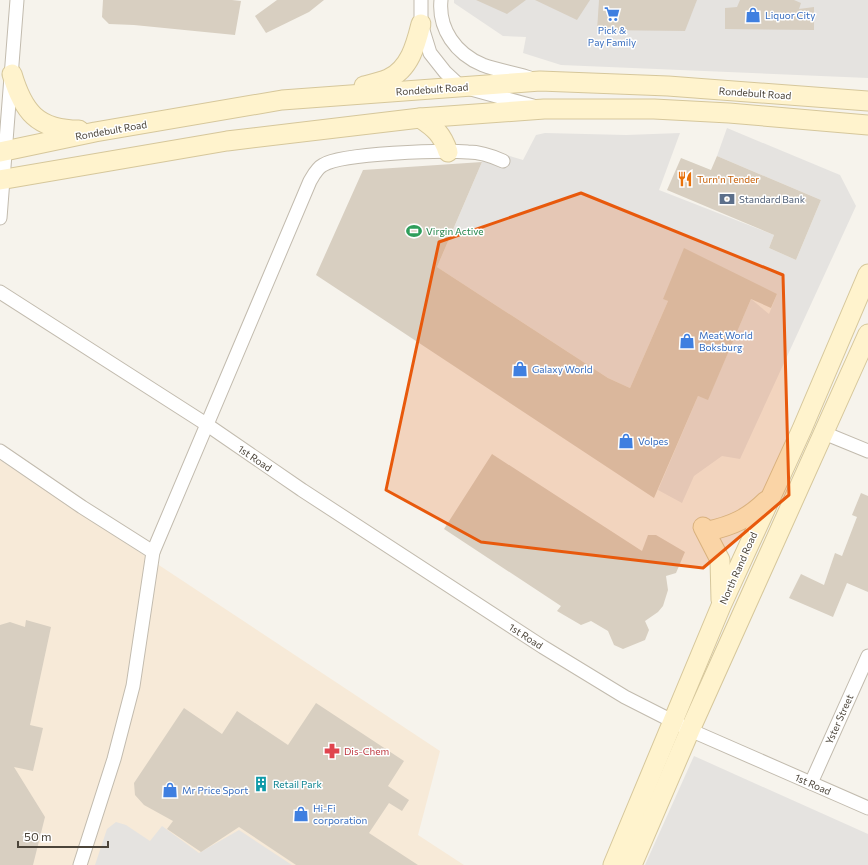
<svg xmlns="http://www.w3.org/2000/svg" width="868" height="865" font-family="Commissioner,sans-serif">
<rect width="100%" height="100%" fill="#f6f3ec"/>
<path fill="#f7ead8" d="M 0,460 L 440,751 L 418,835 L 464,865 L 0,865 Z"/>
<g fill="#e5e3e0">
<path d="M 454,0 L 868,0 L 868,78 L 561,65 L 523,53 L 526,37 L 503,36 L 454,3 Z"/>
<path d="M 727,128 L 840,175 L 856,206 L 740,459 L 722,456 L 694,476 L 682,503 L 658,490 L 698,396 L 708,399 L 751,299 L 769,314 L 777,294 L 664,299 L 668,301 L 630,388 L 608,378 L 437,267 L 482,162 L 480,147 L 523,160 L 536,135 L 545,133 L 626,135 L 680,133 L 659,190 L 774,235 L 769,248 L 796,260 L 821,200 L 717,156 Z"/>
<path d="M 694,756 L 868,834 L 868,865 L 645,865 Z"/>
<path d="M 116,822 L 126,825 L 150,841 L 162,826 L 199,853 L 239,830 L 292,865 L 95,865 L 107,829 Z"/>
</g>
<g fill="#d8cfc1">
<path d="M 103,0 L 232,0 L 241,1 L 235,35 L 134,25 L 109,24 L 102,17 Z"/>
<path d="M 277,0 L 324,0 L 309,12 L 266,33 L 255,16 Z"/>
<path d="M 476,0 L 526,0 L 507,14 Z"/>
<path d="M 535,0 L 590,0 L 577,20 Z"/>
<path d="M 599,0 L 697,0 L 685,31 L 597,30 Z"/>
<path d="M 740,0 L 794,0 L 801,3 L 799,9 L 814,7 L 814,30 L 725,29 L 725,8 L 737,7 Z"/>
<path d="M 717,156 L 821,200 L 796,260 L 769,248 L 774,235 L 667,190 L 681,158 L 711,170 Z"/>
<path d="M 482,162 L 437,267 L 608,378 L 630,388 L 668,301 L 663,299 L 684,248 L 777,294 L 771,308 L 751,299 L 708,400 L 698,396 L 654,498 L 316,275 L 363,170 Z"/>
<path d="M 492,454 L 642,551 L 648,535 L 656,535 L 685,552 L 676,573 L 666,576 L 668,590 L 663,606 L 658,612 L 645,621 L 649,630 L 645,640 L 623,649 L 614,645 L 608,631 L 591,621 L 581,625 L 557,611 L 561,606 L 444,529 Z"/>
<path d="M 861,493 L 868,496 L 868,592 L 847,583 L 833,617 L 789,598 L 801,574 L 824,585 L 835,553 L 842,556 L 857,517 L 852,515 Z"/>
<path d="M 26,620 L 51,627 L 30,725 L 43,728 L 33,771 L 14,767 L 45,817 L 33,865 L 0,865 L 0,625 L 10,622 L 25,627 Z"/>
<path d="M 316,703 L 404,761 L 388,786 L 409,800 L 402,811 L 389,803 L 369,833 L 418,865 L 296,865 L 239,827 L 201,852 L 167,829 L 173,821 L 144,805 L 135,795 L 134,783 L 184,708 L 222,734 L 237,711 L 288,745 Z"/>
</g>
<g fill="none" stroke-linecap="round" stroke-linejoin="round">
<defs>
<g id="street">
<path d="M 421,0 L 421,24 L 430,53 L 445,72 L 460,86 L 533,106"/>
<path d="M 441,0 C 438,29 456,54 483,65 C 499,71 517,73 533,79"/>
<path d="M 0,218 L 17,0"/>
<path d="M 0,292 L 206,424 L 302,490 L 543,647 L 625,697 L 690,730 L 868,808"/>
<path d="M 824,433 L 868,451"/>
<path d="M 0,451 L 82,507 L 153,552"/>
<path d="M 811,783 L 868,656"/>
<path d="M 80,865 L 114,759 L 133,686 L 153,552 L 310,181 C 313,176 317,168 323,165 C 342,153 443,150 468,152 C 481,152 492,156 503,161"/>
</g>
<g id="secondary">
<path d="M 12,74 C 23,111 37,130 79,130"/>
<path d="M 364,86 C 372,84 381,82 388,79 C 410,69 416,44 421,24"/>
<path d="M 420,118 C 435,128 442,134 448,152"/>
<path d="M 0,152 L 95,132 L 282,100 L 540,81 L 668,86 L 868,101"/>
<path d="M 0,180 L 227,141 L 420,118 L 544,109 L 654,109 L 729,113 L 868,125"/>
<path d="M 703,527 L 720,560 L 721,600"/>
<path d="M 708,531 C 732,526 749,518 766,501"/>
<path d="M 613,865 L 721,606 L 802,429 L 868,274"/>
<path d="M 632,865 L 690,730 L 868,334"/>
</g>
</defs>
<use href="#street" stroke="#c2bbae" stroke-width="15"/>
<use href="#secondary" stroke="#d6c79b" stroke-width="21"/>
<use href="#street" stroke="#fff" stroke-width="13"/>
<use href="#secondary" stroke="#fff3cd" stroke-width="19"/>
</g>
<path fill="#e8590c" fill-opacity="0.2" stroke="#e8590c" stroke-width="3" stroke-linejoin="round" d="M 581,193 L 783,275 L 789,495 L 703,568 L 481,542 L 386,490 L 439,242 Z"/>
<defs>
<symbol id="supermarket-bare" viewBox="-9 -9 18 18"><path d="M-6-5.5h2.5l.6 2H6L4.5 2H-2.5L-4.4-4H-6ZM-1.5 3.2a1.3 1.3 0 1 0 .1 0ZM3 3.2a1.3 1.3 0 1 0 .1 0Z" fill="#3f7fe0" stroke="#fff" stroke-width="2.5" paint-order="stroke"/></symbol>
<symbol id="shop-bare" viewBox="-9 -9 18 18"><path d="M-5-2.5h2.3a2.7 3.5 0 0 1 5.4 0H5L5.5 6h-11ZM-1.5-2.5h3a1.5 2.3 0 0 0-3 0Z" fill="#3f7fe0" stroke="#fff" stroke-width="2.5" paint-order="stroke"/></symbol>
<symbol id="restaurant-bare" viewBox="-9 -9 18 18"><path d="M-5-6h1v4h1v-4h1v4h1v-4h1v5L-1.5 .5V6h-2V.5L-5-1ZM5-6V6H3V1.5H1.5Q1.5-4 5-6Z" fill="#e8710a" stroke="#fff" stroke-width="2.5" paint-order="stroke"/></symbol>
<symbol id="bank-bare" viewBox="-9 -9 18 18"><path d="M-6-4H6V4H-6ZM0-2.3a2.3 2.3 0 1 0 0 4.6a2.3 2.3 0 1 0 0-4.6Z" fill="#5c6f8a" stroke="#fff" stroke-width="2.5" paint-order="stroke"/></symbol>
<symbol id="stadium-bare" viewBox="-9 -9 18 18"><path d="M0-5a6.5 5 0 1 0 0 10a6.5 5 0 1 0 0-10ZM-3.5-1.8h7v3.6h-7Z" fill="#2e9e5b" stroke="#fff" stroke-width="2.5" paint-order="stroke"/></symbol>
<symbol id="pharmacy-bare" viewBox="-9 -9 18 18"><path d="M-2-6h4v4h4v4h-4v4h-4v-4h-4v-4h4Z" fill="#e0444e" stroke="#fff" stroke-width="2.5" paint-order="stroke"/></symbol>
<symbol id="building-bare" viewBox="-9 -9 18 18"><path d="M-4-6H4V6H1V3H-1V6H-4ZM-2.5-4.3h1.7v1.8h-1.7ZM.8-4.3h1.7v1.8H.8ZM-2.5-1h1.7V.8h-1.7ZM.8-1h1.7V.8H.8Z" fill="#0f9aa8" stroke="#fff" stroke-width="2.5" paint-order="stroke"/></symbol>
</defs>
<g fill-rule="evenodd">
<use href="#supermarket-bare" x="601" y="3" width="22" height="22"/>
<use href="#shop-bare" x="742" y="4" width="22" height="22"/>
<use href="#restaurant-bare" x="674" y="168" width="22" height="22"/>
<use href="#bank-bare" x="716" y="188" width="22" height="22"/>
<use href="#stadium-bare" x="403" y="220" width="22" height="22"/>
<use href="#shop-bare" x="676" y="330" width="22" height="22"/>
<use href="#shop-bare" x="509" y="358" width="22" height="22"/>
<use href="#shop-bare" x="615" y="430" width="22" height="22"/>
<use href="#pharmacy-bare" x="321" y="740" width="22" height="22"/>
<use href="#building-bare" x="250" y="773" width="22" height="22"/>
<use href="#shop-bare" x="159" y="779" width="22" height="22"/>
<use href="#shop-bare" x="290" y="803" width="22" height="22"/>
</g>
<g text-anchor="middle" stroke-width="3" stroke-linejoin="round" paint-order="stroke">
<g font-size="10" fill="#366cbe" stroke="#fff" text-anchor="start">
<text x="765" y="19">Liquor City</text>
<text x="612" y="34" text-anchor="middle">Pick &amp;<tspan x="612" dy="12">Pay Family</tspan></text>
<text x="699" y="339">Meat World<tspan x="699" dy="12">Boksburg</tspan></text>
<text x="532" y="373">Galaxy World</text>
<text x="638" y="445">Volpes</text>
<text x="182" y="794">Mr Price Sport</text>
<text x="313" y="812">Hi-Fi<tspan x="313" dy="12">corporation</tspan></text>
</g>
<g font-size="10" fill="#4b4439" stroke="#fff">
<text transform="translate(432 89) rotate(-4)" y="4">Rondebult Road</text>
<text transform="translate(755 93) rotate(4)" y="4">Rondebult Road</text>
<text transform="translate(111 130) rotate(-10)" y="4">Rondebult Road</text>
<text transform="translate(255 458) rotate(34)" y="4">1st Road</text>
<text transform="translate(738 568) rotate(-66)" y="4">North Rand Road</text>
<text transform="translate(526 636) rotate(33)" y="4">1st Road</text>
<text transform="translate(839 719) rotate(-66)" y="4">Yster Street</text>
<text transform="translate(813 784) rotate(24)" y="4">1st Road</text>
</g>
<g font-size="10" fill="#c56008" stroke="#fff" text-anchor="start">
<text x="697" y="183">Turn'n Tender</text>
</g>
<g font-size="10" fill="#4e5e75" stroke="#fff" text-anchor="start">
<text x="739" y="203">Standard Bank</text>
</g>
<g font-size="10" fill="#27864d" stroke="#fff" text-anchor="start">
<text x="426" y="235">Virgin Active</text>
</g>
<g font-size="10" fill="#be3a42" stroke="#fff" text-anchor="start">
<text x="344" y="755">Dis-Chem</text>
</g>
<g font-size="10" fill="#0d838f" stroke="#fff" text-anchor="start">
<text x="273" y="788">Retail Park</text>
</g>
</g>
<path d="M18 841v6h90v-6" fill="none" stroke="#4b4439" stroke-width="2"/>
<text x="24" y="841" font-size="12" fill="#4b4439" stroke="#ffffff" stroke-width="3" paint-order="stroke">50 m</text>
</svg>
